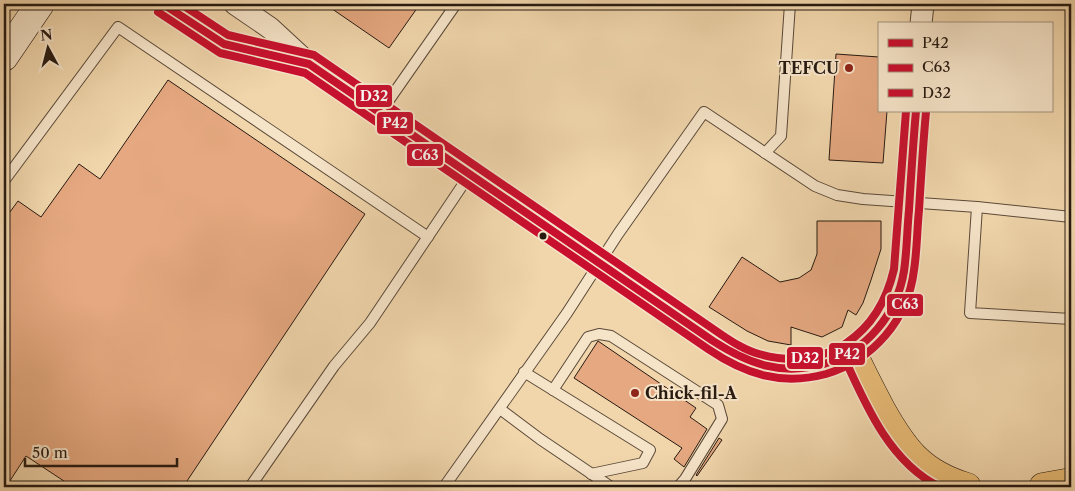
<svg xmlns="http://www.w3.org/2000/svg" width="1075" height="491" font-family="'Libre Caslon Text',serif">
<rect width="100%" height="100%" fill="#f1d6ac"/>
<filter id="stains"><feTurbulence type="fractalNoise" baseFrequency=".004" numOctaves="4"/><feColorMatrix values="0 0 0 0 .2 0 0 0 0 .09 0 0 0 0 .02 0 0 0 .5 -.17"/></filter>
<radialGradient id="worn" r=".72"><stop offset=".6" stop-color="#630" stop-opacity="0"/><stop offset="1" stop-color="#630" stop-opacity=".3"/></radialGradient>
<g fill="#e5a880" stroke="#271a11">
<path d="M 325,4 L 420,4 L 389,48 Z"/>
<path d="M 836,54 L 879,57 L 879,111 L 887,111 L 883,163 L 829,160 Z"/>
<path d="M 168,80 L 365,214 L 183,487 L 73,487 L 26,456 L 6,487 L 4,487 L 4,220 L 18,201 L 41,217 L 79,164 L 100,179 Z"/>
<path d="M 817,221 L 881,221 L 881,249 L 871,280 L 863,303 L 856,315 L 848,310 L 842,327 L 822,337 L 791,327 L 791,345 L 768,341 L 747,331 L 709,307 L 742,257 L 780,282 L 799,278 L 811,270 L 817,254 Z"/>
<path d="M 598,341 L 696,408 L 690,417 L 707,429 L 684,467 L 674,459 L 682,448 L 574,378 Z"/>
<path d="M 719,438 L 722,440 L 697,476 L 696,475 Z"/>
</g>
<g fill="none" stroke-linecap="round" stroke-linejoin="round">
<defs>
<g id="lane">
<path d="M 380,113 L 456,4"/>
<path d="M 765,153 L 781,136 L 790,4"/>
<path d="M 4,181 L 118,27 L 428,237"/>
<path d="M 977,207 L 970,313 L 1071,319"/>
<path d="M 524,372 L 650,450 L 643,463 L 591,474"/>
<path d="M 553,390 L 588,337 L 599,334 L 611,336 L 718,405 L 722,419 L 685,479 L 678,487"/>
<path d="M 500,409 L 540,439 L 611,487"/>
<path d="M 250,487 L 334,366 L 370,323 L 470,174"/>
<path d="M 444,487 L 567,313 L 618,234 L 704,112 L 815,186 L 837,195 L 863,199 L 977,207 L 1071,217"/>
</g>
<g id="street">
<path d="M 163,4 L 224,44 L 309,64"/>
<path d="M 235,4 L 270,28 L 309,64 L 713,341 C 727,350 740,359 757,364 C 793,375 844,366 871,337 C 889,318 899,295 904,270 L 916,111"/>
<path d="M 921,24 L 923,4"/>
</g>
<path id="secondary" d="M 4,57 L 40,4"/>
<g id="highway">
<path d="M 852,351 C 861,371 871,390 881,409 C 904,450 921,473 967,487"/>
<path d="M 1043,487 L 1071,482"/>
</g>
</defs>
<use href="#lane" stroke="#5a4938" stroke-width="12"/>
<use href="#street" stroke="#5a4938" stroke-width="23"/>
<use href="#secondary" stroke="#271a11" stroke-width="29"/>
<use href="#highway" stroke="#271a11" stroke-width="29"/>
<use href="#lane" stroke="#f6e4c9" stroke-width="10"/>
<use href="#street" stroke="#f6e4c9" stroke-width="21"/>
<use href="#secondary" stroke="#f6e4c9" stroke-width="28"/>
<use href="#highway" stroke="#e8bb76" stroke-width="28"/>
<defs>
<path id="bus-1" d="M 163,4 L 224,44 L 309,64 L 713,341 C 749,364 781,376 824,364 C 867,351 897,314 904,271 C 907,251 907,230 909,210 C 911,177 913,144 916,111"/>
<g id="bus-2">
<path d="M 158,12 L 220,53 L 305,73 L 708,349 C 745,374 781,386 826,374 C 873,360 908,320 914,270 C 917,251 917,230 919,210 C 921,177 923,145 926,112"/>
<path d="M 843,355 C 865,404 890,463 940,487"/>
</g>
<path id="bus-3" d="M 181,4 L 228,35 L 314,55 L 719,333 C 731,341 744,350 759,354 C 827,373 879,334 894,269 L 906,111"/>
</defs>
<use href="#bus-1" stroke="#f6e4c9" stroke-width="11"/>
<use href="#bus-2" stroke="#f6e4c9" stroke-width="11"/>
<use href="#bus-3" stroke="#f6e4c9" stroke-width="11"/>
<use href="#bus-1" stroke="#c8102e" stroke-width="8"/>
<use href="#bus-2" stroke="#c8102e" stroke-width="8"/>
<use href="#bus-3" stroke="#c8102e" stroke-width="8"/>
</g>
<g fill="#8f2418" stroke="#f6e4c9" stroke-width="2">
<circle cx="849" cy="68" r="5"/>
<circle cx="635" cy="393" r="5"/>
</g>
<circle fill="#271a11" stroke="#f6e4c9" stroke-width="2" cx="543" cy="236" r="4.5"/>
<g text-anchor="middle" stroke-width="4" stroke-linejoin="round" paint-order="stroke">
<g font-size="16" font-weight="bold" fill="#271a11" stroke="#f6e4c9" text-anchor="end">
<text x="839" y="74">TEFCU</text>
<text x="645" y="399" text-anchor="start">Chick-fil-A</text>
</g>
</g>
<g stroke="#f6e4c9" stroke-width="2">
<rect x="355" y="84" width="38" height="24" rx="5" fill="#c8102e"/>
<rect x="376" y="111" width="38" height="24" rx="5" fill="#c8102e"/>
<rect x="406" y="143" width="38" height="24" rx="5" fill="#c8102e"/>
<rect x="886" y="293" width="38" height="24" rx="5" fill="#c8102e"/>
<rect x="828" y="342" width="38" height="24" rx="5" fill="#c8102e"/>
<rect x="786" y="346" width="38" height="24" rx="5" fill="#c8102e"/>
</g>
<g font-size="14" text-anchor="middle" font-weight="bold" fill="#fff">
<text x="374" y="101">D32</text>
<text x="395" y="128">P42</text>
<text x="425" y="160">C63</text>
<text x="905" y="309">C63</text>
<text x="847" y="359">P42</text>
<text x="805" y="363">D32</text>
</g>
<rect width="1075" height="491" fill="none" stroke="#f1d6ac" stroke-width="20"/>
<rect x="5" y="5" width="1065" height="481" fill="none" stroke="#271a11" stroke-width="2.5"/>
<rect x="10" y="10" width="1055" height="471" fill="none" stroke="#271a11"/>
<rect x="878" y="22" width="175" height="90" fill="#f6e4c9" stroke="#a3937f"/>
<rect x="888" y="39" width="25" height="8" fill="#c8102e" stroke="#a3937f"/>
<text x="922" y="48" font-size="15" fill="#271a11">P42</text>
<rect x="888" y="64" width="25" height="8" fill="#c8102e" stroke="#a3937f"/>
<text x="922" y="72" font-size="15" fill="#271a11">C63</text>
<rect x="888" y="89" width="25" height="8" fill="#c8102e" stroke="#a3937f"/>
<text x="922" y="98" font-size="15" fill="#271a11">D32</text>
<g transform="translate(48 48) rotate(353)" stroke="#f6e4c9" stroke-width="4" paint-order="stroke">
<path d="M0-4L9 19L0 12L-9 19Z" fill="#271a11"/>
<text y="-8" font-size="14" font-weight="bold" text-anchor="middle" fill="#271a11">N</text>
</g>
<path d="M25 458v8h152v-8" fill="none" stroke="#271a11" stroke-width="2.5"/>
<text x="32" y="458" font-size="15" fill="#271a11" stroke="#f6e4c9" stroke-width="4" paint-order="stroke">50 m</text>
<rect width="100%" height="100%" filter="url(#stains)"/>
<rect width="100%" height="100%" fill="url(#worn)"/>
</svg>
